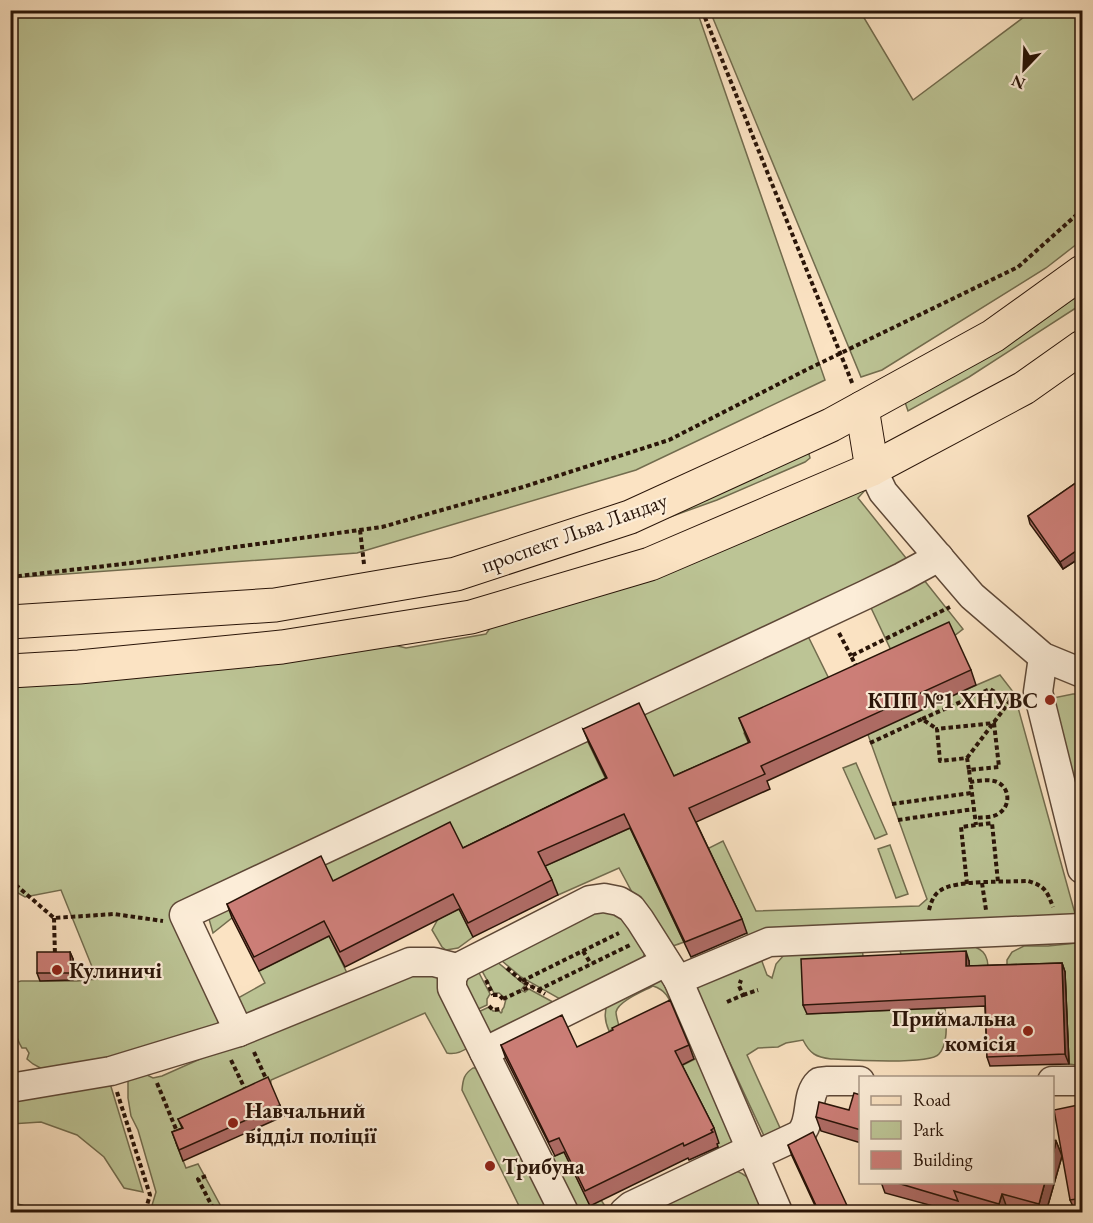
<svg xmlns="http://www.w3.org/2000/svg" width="1093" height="1223" font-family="'EB Garamond',serif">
<rect width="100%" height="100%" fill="#fbe3c3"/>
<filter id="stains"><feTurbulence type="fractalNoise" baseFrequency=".00333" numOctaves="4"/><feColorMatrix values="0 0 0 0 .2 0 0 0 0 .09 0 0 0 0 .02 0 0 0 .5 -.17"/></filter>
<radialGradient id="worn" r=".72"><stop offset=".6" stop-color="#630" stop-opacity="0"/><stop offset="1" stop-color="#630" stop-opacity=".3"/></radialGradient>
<g fill="#bcc495" stroke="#726c4e" stroke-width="1.5">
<path d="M 11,10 L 697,11 L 825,380 L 636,470 L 357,553 L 11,578 Z"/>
<path d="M 710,11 L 860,11 L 913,100 L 1032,11 L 1082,11 L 1082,240 L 1046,268 L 882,370 L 861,377 Z"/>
<path d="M 1082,293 L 1082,304 L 969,377 L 908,411 L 905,402 L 1020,335 Z"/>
<path d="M 805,452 L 809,454 L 810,458 L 805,462 L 717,500 L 595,544 Z"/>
<path d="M 867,488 L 858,498 L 910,563 L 587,740 L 612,792 L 469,862 L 232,918 L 213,933 L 205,905 L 174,918 L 219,1019 L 217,1025 L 149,1052 L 44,1070 L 33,1064 L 27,1059 L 29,1053 L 26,1048 L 22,1048 C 11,1031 13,1008 12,988 L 13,983 L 21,981 L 77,981 L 97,979 L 61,890 L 25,897 L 11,889 L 11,681 L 378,641 L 406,648 L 486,634 L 498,617 Z"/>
<path d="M 916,570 L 963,629 L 954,636 L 897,663 L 865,595 Z"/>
<path d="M 802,624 L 835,691 L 744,733 L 755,757 L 679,791 L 642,714 Z"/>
<path d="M 1000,675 L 1014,693 L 1079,928 L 748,936 L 707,849 L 723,841 L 756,911 L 919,906 L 927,899 L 867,732 Z"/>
<path d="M 1073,694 L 1082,694 L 1082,852 L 1053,698 Z"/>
<path d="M 856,763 L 887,834 L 875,839 L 843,768 Z"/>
<path d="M 630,828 L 684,942 C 676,945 670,948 661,946 L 619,868 L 558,895 L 543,867 Z"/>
<path d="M 890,845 L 908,894 L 896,898 L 878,849 Z"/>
<path d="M 589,902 L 618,907 L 645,952 L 642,961 L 567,1003 L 521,977 L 501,960 Z"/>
<path d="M 459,909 L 473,937 L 458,948 L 446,950 L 442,947 L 432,930 L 438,919 Z"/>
<path d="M 329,936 L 348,975 L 247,1017 L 238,998 L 265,983 L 259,971 Z"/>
<path d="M 956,940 C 978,948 990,948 988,974 L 903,964 L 900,950 Z"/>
<path d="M 1077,943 L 1082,945 L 1082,1066 L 1069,1064 L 1065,972 L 1007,974 L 1007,960 L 1012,952 L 1024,946 L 1048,946 Z"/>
<path d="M 862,947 L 864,965 L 807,1014 L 945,1008 C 946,1021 949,1043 939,1054 C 930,1065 849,1060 831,1059 C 816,1057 810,1054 803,1040 L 786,1043 L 778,1047 L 758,1048 L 747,1055 L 790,1150 L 772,1153 L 695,988 L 760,956 L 767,975 L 772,978 L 776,964 L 784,955 Z"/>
<path d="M 490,956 L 525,985 L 521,990 L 525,992 L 529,989 L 562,1007 L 491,1041 L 476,1013 L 489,1007 L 493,1011 L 499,1011 L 501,1013 L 502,1012 L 502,1010 L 504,1007 L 506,999 L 499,993 L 494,993 L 480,967 Z"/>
<path d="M 477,969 L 490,994 L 487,999 L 487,1005 L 474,1011 L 458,980 Z"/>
<path d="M 433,971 L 440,980 L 469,1047 C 462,1052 455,1055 447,1053 L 425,1013 L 271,1080 L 270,1089 L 176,1143 L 186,1168 L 198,1164 L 224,1212 L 150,1212 L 156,1192 L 138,1130 L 131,1116 L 128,1098 L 128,1077 L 143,1073 L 153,1078 L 162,1076 L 389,975 Z"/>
<path d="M 651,978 L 665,980 L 680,1010 L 674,1010 C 669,998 666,990 653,986 C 644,991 618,1001 616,1012 C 616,1016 618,1022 619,1026 L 609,1031 C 605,1022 603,1013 608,1003 Z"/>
<path d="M 699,1057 L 739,1145 L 721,1153 L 681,1066 Z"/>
<path d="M 473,1068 L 483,1068 L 555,1212 L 522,1212 L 462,1090 C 463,1079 464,1074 473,1068 Z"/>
<path d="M 109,1080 L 143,1192 L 124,1188 L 104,1157 L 77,1135 L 41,1122 L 11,1124 L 11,1100 Z"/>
<path d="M 564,1152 L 590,1205 L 601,1200 L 609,1212 L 569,1212 L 545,1160 Z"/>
<path d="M 730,1169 C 755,1175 757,1191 767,1212 L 662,1212 L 662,1209 L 665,1200 Z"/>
<path d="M 10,1202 L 11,1202 L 46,1212 L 11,1212 Z"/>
</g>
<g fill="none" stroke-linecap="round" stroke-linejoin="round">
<defs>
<g id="minor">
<path d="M 872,469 L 883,492 L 972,596 L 1043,657 L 1082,673"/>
<path d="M 1043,657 L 1038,692 L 1082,869"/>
<path d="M 678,980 L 769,942 L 1082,928"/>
<path d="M 239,1032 L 184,915 L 865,595 L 902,577 L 939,557"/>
<path d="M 484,1052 L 666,962"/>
<path d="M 1052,1081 L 1082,1081"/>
<path d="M 10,1088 L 111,1071 L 239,1032 L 410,962 L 434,962 L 457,968"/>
<path d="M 754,1156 L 799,1135 C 814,1122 804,1096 819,1082 L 828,1081 L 860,1081"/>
<path d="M 564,1212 L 452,988 L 452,978 L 457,968 L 590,900 L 604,898 L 619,901 L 631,908 L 640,920 L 678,980 L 778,1212"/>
<path d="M 624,1212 L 631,1206 L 751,1149"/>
</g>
<g id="major">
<path d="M 862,408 L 872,469"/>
<path d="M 10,622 L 275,605 L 456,574 L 630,517 L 831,425 L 993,336 L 1082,272"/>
<path d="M 10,671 L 79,667 L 282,647 L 471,617 L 650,564 L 872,469 L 1024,388 L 1082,347"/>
</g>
</defs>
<use href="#minor" stroke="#5e4837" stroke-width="31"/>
<use href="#major" stroke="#291408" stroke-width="35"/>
<g stroke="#291408" stroke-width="4" stroke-dasharray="4.5 3" stroke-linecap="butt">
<path d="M 702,10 L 853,385"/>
<path d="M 360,530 L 364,564"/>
<path d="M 10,577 L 131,563 L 228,548 L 382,527 L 523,487 L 669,440 L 806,370 L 1018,267 L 1082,210"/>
<path d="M 839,633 L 851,656"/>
<path d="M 857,668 L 851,656 L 950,607"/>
<path d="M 922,719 L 990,689 L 1010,701"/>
<path d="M 994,723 L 999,767 L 969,770 L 967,758 L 940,761 L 937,729 Z"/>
<path d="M 870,743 L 922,719 L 937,729"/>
<path d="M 967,758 L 1010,701 L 1016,700"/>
<path d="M 969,770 L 976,825"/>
<path d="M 970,782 C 977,781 987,779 994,781 C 1010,785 1012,806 998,814 C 992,818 982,817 975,818"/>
<path d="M 892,804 L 971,793"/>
<path d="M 898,820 L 974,809"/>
<path d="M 10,880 L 54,918 L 114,914 L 163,921"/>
<path d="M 982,883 L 986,910"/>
<path d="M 967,884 L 961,827 L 992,823 L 998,882"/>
<path d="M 929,910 C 931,902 934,894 941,890 C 955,880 1008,882 1028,881 C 1045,886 1047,891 1053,907"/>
<path d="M 54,918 L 55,956"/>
<path d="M 583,951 L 591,964"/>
<path d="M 507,968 L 522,981 L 545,994"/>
<path d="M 486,980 L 493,995"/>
<path d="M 522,981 L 619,933"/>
<path d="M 538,990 L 630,945"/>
<path d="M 493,995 L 499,995 L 503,999"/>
<path d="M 743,995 L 758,990"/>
<path d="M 503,999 L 531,986"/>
<path d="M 727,1002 L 743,995 L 739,986 L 741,980"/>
<path d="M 489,1006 L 493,1010 L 500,1009"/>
<path d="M 254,1052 L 267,1081"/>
<path d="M 231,1060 L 246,1091"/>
<path d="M 157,1083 L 178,1134"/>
<path d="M 117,1092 L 150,1195 L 145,1212"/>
<path d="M 13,1111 L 16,1130"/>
<path d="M 206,1176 L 198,1179 L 215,1212"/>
</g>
<use href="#minor" stroke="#fcedd8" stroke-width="28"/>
<use href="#major" stroke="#fbe3c3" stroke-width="33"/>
</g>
<g fill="#af6c66" stroke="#291408" stroke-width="1.5">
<path d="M 1083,478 L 1083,556 L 1063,569 L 1030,524 L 1028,516 Z"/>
<path d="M 971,670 L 976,685 L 767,781 L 770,789 L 696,822 L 742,919 L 747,933 L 691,957 L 630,828 L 545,866 L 552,880 L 558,895 L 473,937 L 459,909 L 345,967 L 329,936 L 259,971 L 232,918 L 227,904 L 333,881 L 463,848 L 606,778 L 589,743 L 583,729 L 674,776 L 749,743 L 739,718 Z"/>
<path d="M 70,952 L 73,959 L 73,980 L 40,981 L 37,973 Z"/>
<path d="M 969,961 L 969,966 L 1062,963 L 1065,972 L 1069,1064 L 990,1066 L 987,1057 L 985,1006 L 807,1014 L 803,1005 Z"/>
<path d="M 501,1045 L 577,1047 L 689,1045 L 694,1059 L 682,1065 L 714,1128 L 719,1143 L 717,1144 L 718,1147 L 689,1160 L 688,1158 L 590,1206 L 564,1152 L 555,1156 L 506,1059 Z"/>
<path d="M 861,1095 L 861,1143 L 821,1131 L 816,1117 L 849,1110 Z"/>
<path d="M 1083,1104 L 1083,1209 L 1075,1211 L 1070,1200 Z"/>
<path d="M 280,1105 L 284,1116 L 183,1161 L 172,1132 L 182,1128 L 178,1119 Z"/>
<path d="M 1056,1141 L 1062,1156 L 1046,1212 L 1024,1212 L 1007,1208 L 1006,1212 L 983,1212 L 960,1206 L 962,1212 L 955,1212 L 885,1193 L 881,1182 L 1053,1182 Z"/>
<path d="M 788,1145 L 850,1212 L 818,1212 L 792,1156 Z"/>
</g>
<g fill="#8f5853" stroke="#291408" stroke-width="1.5">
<path d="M 1083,546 L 1083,556 L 1063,569 L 1060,562 Z"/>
<path d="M 966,951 L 969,961 L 970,975 L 966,966 Z"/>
<path d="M 70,952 L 73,959 L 73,980 L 71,973 Z"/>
<path d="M 1062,963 L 1065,972 L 1069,1064 L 1065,1054 Z"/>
<path d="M 1056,1141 L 1062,1156 L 1046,1212 L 1042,1212 L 1039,1204 L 1045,1182 L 1053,1182 L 1053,1155 Z"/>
<path d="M 1002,1194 L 1007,1208 L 1006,1212 L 1002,1212 L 999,1204 Z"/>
</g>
<g fill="#cc7e77" stroke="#291408" stroke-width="1.5">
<path d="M 1083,478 L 1083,546 L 1060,562 L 1028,516 Z"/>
<path d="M 949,622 L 971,670 L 761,766 L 765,774 L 689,808 L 742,919 L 685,942 L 624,814 L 538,852 L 552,880 L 468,923 L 453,894 L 340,952 L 324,921 L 254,957 L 227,904 L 321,856 L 333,881 L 450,822 L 463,848 L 607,778 L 583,729 L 639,703 L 674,776 L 750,742 L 739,718 Z"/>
<path d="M 966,951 L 966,966 L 1062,963 L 1065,1054 L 987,1057 L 985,996 L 803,1005 L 801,959 Z"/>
<path d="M 37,952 L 70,952 L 71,973 L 37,973 Z"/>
<path d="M 670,1000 L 689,1045 L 675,1051 L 714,1128 L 711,1130 L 713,1132 L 684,1146 L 683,1143 L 585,1191 L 559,1138 L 549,1142 L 501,1045 L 562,1015 L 577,1047 L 613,1030 L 612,1028 Z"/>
<path d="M 268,1077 L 280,1105 L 179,1150 L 172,1132 L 183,1128 L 178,1119 Z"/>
<path d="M 854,1093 L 861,1095 L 861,1130 L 816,1117 L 819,1102 L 849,1110 Z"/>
<path d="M 1083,1104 L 1083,1198 L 1070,1200 L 1054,1110 Z"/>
<path d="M 813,1132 L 850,1212 L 819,1212 L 788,1145 Z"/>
<path d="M 1053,1140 L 1056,1141 L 1053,1155 Z"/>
<path d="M 894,1182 L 1045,1182 L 1039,1204 L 1002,1194 L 999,1204 L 954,1191 L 958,1201 Z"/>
</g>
<g fill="#8f2418" stroke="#fcedd8" stroke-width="2">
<circle cx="1050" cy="700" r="6"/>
<circle cx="57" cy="970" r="6"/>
<circle cx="1028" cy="1031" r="6"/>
<circle cx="233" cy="1123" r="6"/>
<circle cx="490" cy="1166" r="6"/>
</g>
<g text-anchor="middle" stroke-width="4.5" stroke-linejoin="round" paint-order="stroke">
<g font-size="22" fill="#291408" stroke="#fcedd8">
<text transform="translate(574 532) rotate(-20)" y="8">проспект Льва Ландау</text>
</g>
<g font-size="22" font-weight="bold" fill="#291408" stroke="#fcedd8" text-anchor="start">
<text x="1038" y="708" text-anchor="end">КПП №1 ХНУВС</text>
<text x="69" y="978">Кулиничі</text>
<text x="1016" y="1026" text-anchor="end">Приймальна<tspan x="1016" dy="25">комісія</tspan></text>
<text x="245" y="1118">Навчальний<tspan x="245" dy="25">відділ поліції</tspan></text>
<text x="502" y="1174">Трибуна</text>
</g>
</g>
<rect width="1093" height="1223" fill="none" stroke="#fbe3c3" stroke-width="36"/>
<rect x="12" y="12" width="1069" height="1199" fill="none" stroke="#291408" stroke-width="3"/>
<rect x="18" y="18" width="1057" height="1187" fill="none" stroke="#291408" stroke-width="1.5"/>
<rect x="859" y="1076" width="195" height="108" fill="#fcedd8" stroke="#a89685" stroke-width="1.5"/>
<rect x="871" y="1096" width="30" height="9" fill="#fbe3c3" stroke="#a89685" stroke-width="1.5"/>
<text x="913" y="1106" font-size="18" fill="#291408">Road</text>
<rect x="871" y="1121" width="30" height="18" fill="#bcc495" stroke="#a89685" stroke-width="1.5"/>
<text x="913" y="1136" font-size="18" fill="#291408">Park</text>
<rect x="871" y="1151" width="30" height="18" fill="#cc7e77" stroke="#a89685" stroke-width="1.5"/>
<text x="913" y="1166" font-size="18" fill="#291408">Building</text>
<g transform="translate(1024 69) rotate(203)" stroke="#fcedd8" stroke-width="4.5" paint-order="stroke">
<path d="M0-4.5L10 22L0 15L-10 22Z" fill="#291408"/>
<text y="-9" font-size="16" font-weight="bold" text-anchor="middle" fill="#291408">N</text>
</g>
<rect width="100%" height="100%" filter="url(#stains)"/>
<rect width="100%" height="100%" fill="url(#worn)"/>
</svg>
